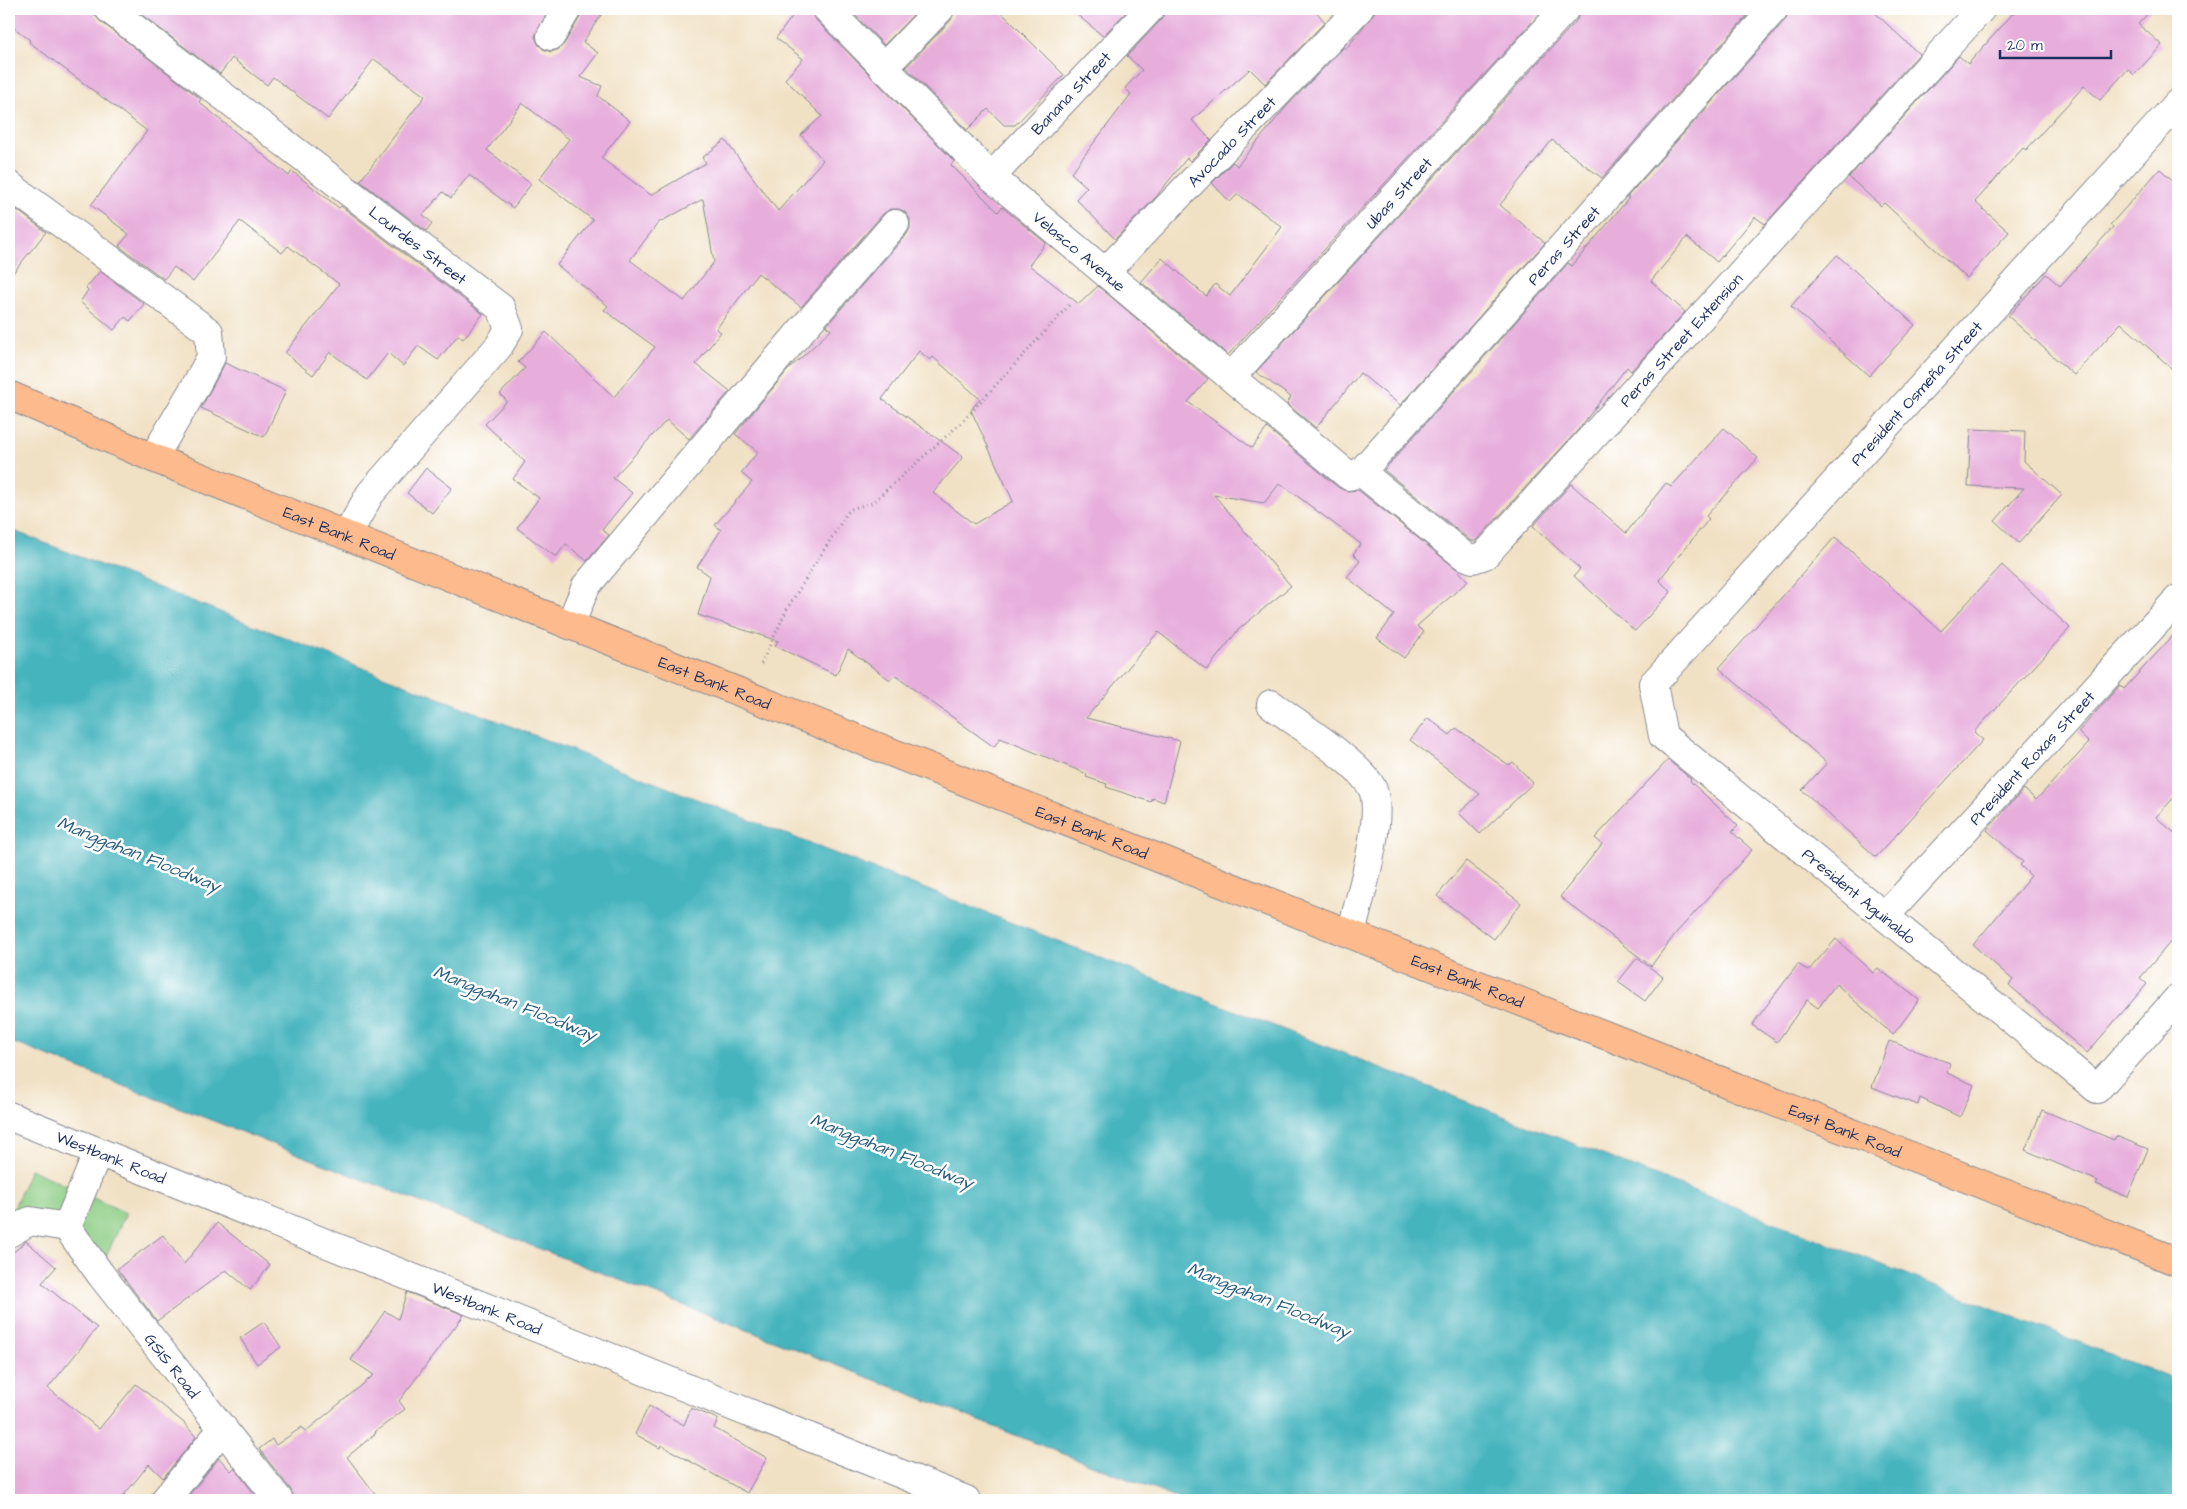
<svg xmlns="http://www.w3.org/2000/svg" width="2187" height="1509" font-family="'Architects Daughter',sans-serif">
<rect width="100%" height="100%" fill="#fff"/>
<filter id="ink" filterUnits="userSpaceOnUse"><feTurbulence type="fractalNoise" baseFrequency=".02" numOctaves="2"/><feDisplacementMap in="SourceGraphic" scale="10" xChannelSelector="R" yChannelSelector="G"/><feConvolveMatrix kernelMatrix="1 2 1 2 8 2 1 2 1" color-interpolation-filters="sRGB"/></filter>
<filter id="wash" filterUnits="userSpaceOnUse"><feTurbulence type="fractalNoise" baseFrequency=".0096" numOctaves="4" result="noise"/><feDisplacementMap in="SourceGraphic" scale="20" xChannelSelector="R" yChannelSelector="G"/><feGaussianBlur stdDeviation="1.12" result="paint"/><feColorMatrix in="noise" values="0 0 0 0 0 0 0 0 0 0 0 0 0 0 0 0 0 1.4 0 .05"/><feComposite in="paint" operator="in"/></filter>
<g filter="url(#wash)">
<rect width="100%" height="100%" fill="#f1e1c4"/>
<path fill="#8ece85" stroke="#547e72" d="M 30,1169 L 126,1213 L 103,1263 L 9,1220 Z"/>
<path fill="#44b4bd" stroke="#30728e" d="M 9,529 L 2178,1381 L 2178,1500 L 1181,1500 L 9,1041 Z"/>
<g id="blocks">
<g fill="#e7aedc" fill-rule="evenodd">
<path d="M 9,9 L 94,9 L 95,15 L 100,21 L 201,99 L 199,102 L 289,176 L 292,171 L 339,208 L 341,206 L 483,314 L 463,339 L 458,335 L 438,360 L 418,346 L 403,366 L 388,353 L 367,380 L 330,352 L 313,375 L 285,353 L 339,284 L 288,246 L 282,253 L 240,221 L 193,282 L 174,267 L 164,279 L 119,246 L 129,234 L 91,205 L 147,131 L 29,42 L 30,40 L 9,24 Z"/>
<path d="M 134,9 L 549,9 L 535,36 L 538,44 L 543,49 L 551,52 L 559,49 L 564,44 L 580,17 L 583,9 L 605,9 L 583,42 L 598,53 L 580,77 L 602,86 L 598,96 L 630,121 L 601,158 L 651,195 L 706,163 L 702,158 L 725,140 L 778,211 L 823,160 L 801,135 L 822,116 L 785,79 L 803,59 L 776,38 L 798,9 L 812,9 L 816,20 L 954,161 L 951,165 L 998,212 L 1002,207 L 1046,243 L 1029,265 L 1079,304 L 1098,286 L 1208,379 L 1188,402 L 1252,448 L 1267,428 L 1339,488 L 1347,491 L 1358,490 L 1458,570 L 1468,581 L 1417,626 L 1424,632 L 1404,658 L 1377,638 L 1394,615 L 1347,577 L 1360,561 L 1353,554 L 1361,544 L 1280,483 L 1264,503 L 1214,495 L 1291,586 L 1238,630 L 1207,670 L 1158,632 L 1086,718 L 1180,741 L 1164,802 L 1153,798 L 1151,802 L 1106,787 L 1107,784 L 1086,777 L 1087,774 L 1000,738 L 994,747 L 894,675 L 890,680 L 848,649 L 836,675 L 775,646 L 778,641 L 698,615 L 710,576 L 697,567 L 721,530 L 715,525 L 752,482 L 741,473 L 758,452 L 735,434 L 787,371 L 831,330 L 826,326 L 907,234 L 910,228 L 910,219 L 905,212 L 899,209 L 890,209 L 883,214 L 801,307 L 758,273 L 716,329 L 721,332 L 696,364 L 730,391 L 689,439 L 667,420 L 613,478 L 632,493 L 602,530 L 609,535 L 587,561 L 566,544 L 556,557 L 517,528 L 539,498 L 513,479 L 525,462 L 485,424 L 507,401 L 500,394 L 525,368 L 518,362 L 546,332 L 614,397 L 655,347 L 604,310 L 608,306 L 557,265 L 593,220 L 539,179 L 569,139 L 522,103 L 487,150 L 531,184 L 513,208 L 469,175 L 451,198 L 443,192 L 423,215 L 432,223 L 426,231 L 360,181 L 425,96 L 374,59 L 328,119 L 273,77 L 267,85 L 232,58 L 220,74 ZM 703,199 L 714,262 L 684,301 L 630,260 L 658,223 ZM 919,351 L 930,360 L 933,357 L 980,399 L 971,410 L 1013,501 L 974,524 L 933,493 L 963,457 L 882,399 Z"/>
<path d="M 849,9 L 919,9 L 884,45 Z"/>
<path d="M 955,9 L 998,9 L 1064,75 L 1015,125 L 1004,125 L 988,109 L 967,130 L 906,67 L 951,20 Z"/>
<path d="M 1070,9 L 1129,9 L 1103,36 Z"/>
<path d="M 1165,9 L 1314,9 L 1325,22 L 1265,84 L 1250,69 L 1192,120 L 1211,140 L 1190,161 L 1187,158 L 1155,198 L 1115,239 L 1076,199 L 1087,187 L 1071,173 L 1131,94 L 1125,88 L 1142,70 L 1127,56 L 1161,20 Z"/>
<path d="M 1377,9 L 1544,9 L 1228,355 L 1141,282 L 1162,258 L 1206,296 L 1215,284 L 1230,296 L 1282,227 L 1238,194 L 1230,202 L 1212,183 L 1233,162 L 1237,166 L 1287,106 L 1344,47 L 1346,49 Z"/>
<path d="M 1580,9 L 1753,9 L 1602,178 L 1552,140 L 1500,205 L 1545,243 L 1400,405 L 1360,373 L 1316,428 L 1287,404 L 1291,397 L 1256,372 L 1577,20 Z"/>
<path d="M 1789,9 L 1871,9 L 1919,54 L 1765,224 L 1755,217 L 1717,262 L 1687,237 L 1651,281 L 1685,312 L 1631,371 L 1627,367 L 1578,430 L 1476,541 L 1471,541 L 1384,470 L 1568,263 L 1572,266 L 1629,198 L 1627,197 L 1786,19 Z"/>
<path d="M 2017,9 L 2152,9 L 2138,24 L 2162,45 L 2134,75 L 2128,69 L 2100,100 L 2084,86 L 2026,150 L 2023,148 L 1975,202 L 2009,232 L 1967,278 L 1884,203 L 1881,206 L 1849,177 L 1959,56 L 1968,64 Z"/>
<path d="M 2160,169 L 2178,185 L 2178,374 L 2121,323 L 2074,375 L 2008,316 L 2046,274 L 2060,286 L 2113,227 L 2110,225 Z"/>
<path d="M 9,204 L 46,232 L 9,278 Z"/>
<path d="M 1837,255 L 1915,325 L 1869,376 L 1791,306 Z"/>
<path d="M 100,271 L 144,304 L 130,321 L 125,317 L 114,330 L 80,302 L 88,290 L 86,288 Z"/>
<path d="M 225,363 L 286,391 L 264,437 L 201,408 Z"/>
<path d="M 1724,428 L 1758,458 L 1706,516 L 1709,519 L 1659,580 L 1671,592 L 1635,631 L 1574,576 L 1580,569 L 1533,526 L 1571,484 L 1626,533 L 1666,483 L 1671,487 Z"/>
<path d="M 1971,429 L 2025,431 L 2024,461 L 2062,495 L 2019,543 L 1995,521 L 2024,488 L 1968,486 Z"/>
<path d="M 426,468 L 452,488 L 432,513 L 407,493 Z"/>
<path d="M 1835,537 L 1941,631 L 2002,565 L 2070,628 L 1974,732 L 1983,740 L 1876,857 L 1802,790 L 1827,763 L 1719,668 Z"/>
<path d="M 2178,630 L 2178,793 L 2156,817 L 2178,836 L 2178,933 L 2140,978 L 2147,984 L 2087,1053 L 2009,985 L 2013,980 L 1973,945 L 2031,876 L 2020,865 L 2023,862 L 1987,830 L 2024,789 L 2036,800 L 2089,743 L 2078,732 L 2120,685 L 2124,689 Z"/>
<path d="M 1428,718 L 1450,735 L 1456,728 L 1509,765 L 1513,762 L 1533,783 L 1480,834 L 1459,813 L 1480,794 L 1410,740 Z"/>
<path d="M 1668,760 L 1691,779 L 1690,781 L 1738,826 L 1732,832 L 1752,850 L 1676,933 L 1651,966 L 1560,897 L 1602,844 L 1595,838 Z"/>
<path d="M 1466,861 L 1521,903 L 1494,939 L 1437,896 Z"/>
<path d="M 1836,939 L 1873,973 L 1878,968 L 1919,1000 L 1893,1035 L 1836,984 L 1818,1008 L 1807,1000 L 1777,1042 L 1752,1025 L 1798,964 L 1808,971 Z"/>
<path d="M 1637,958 L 1663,977 L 1645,1001 L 1618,982 Z"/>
<path d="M 1889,1041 L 1950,1063 L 1947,1073 L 1974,1085 L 1960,1117 L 1920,1098 L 1918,1105 L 1872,1087 Z"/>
<path d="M 2042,1110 L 2114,1140 L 2116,1136 L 2148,1149 L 2128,1197 L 2096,1184 L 2098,1181 L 2025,1150 Z"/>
<path d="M 217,1223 L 270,1265 L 250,1290 L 226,1270 L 157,1321 L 117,1269 L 163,1235 L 184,1264 Z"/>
<path d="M 26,1241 L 56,1267 L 42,1283 L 97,1328 L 48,1388 L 99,1429 L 136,1384 L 183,1422 L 196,1437 L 163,1478 L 149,1464 L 120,1500 L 9,1500 L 9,1256 Z"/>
<path d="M 407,1292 L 464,1315 L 399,1401 L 405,1409 L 375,1432 L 376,1433 L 347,1457 L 380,1500 L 294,1500 L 291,1490 L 259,1449 L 272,1439 L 276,1445 L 302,1427 L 305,1432 L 374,1375 L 351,1360 L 385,1311 L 398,1319 Z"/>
<path d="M 264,1322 L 281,1347 L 257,1364 L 240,1338 Z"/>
<path d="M 649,1406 L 684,1425 L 691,1408 L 718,1419 L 714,1428 L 767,1458 L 747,1493 L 661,1445 L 660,1448 L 635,1434 Z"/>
<path d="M 219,1458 L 231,1471 L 234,1468 L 259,1500 L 186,1499 Z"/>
</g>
</g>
</g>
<g filter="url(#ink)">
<use href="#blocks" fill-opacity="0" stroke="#868891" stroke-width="1"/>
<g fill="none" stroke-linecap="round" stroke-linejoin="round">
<defs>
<g id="minor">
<path id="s1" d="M 109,9 L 501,308 L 509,329 L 499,346 L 370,494 L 347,535"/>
<path id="s2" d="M 827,9 L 991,177 L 1349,476 L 1361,472 L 1774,9"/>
<path d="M 551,36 L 567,9"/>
<path d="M 883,68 L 940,9"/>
<path id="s3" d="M 2178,103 L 1653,684 L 1663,736 L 2097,1089 L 2178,998"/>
<path id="s4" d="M 991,177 L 1150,9"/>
<path d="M 9,185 L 209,332 L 211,357 L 195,387 L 153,458"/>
<path id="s5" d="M 1105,272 L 1359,9"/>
<path id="s6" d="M 1231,377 L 1565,9"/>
<path id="s7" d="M 1361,472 L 1463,555 L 1473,559 L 1485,555 L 1981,9"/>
<path d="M 570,625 L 586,586 L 800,332 L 895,224"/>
<path d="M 1271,704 C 1296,723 1356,761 1371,786 C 1387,812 1358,903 1351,934"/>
<path id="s8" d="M 1885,916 L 2178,599"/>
<path id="s9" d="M 9,1116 L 966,1500"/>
<path id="s10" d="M 67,1227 L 101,1275 L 279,1500"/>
<path d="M 67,1227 L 98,1152"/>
<path d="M 9,1233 L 30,1221 L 67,1227"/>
<path d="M 165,1500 L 223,1428"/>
</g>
<g id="major">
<path id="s11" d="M 9,395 L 153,458 L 570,625 L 2178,1262"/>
</g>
</defs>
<use href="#minor" stroke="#868891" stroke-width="30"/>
<use href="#major" stroke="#868891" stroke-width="30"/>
<path stroke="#868891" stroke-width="3" stroke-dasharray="1 4" stroke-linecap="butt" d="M 761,664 L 787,609 L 847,513 L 851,509 L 872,503 L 963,421 L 1071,303"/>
<use href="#minor" stroke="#fff" stroke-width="28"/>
<use href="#major" stroke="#fcba8d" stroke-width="28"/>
</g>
</g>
<g text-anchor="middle" stroke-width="5" stroke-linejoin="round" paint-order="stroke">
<g font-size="16" fill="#1b2f5e" stroke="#fff">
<text dy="6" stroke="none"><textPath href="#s4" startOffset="116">Banana Street</textPath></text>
<text dy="6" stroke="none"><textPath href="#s5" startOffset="182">Avocado Street</textPath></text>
<text dy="6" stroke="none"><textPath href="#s6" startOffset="249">Ubas Street</textPath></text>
<text dy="6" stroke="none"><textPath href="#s1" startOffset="389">Lourdes Street</textPath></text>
<text dy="6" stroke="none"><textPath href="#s2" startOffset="1018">Peras Street</textPath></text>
<text dy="6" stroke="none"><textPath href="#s2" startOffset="350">Velasco Avenue</textPath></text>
<text dy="6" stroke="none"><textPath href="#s7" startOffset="446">Peras Street Extension</textPath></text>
<text transform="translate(1916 393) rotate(-48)" y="6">President Osmeña Street</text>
<text dy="6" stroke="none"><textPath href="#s11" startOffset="358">East Bank Road</textPath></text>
<text dy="6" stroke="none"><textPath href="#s11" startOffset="762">East Bank Road</textPath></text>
<text dy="6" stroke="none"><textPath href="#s8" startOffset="216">President Roxas Street</textPath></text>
<text dy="6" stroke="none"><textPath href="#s11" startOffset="1168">East Bank Road</textPath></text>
<text dy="6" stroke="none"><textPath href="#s3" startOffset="1089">President Aguinaldo</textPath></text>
<text dy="6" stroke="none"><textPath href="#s11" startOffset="1572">East Bank Road</textPath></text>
<text dy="6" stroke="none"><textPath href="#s11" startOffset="1978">East Bank Road</textPath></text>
<text dy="6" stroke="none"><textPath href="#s9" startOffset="110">Westbank Road</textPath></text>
<text dy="6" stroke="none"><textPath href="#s9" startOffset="515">Westbank Road</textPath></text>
<text dy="6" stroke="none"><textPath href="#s10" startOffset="174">GSIS Road</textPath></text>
</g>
<g font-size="18" font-style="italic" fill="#295e7f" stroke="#fff">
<text transform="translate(139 854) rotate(22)" y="6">Manggahan Floodway</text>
<text transform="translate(515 1003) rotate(22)" y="6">Manggahan Floodway</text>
<text transform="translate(892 1151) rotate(22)" y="6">Manggahan Floodway</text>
<text transform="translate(1269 1300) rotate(22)" y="6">Manggahan Floodway</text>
</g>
</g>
<rect width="2187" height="1509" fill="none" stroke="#fff" stroke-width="30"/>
<path d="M2000 50v8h111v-8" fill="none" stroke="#1b2f5e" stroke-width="2.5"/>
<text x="2007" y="50" font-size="15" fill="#1b2f5e" stroke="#ffffff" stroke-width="4" paint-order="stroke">20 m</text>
</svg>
